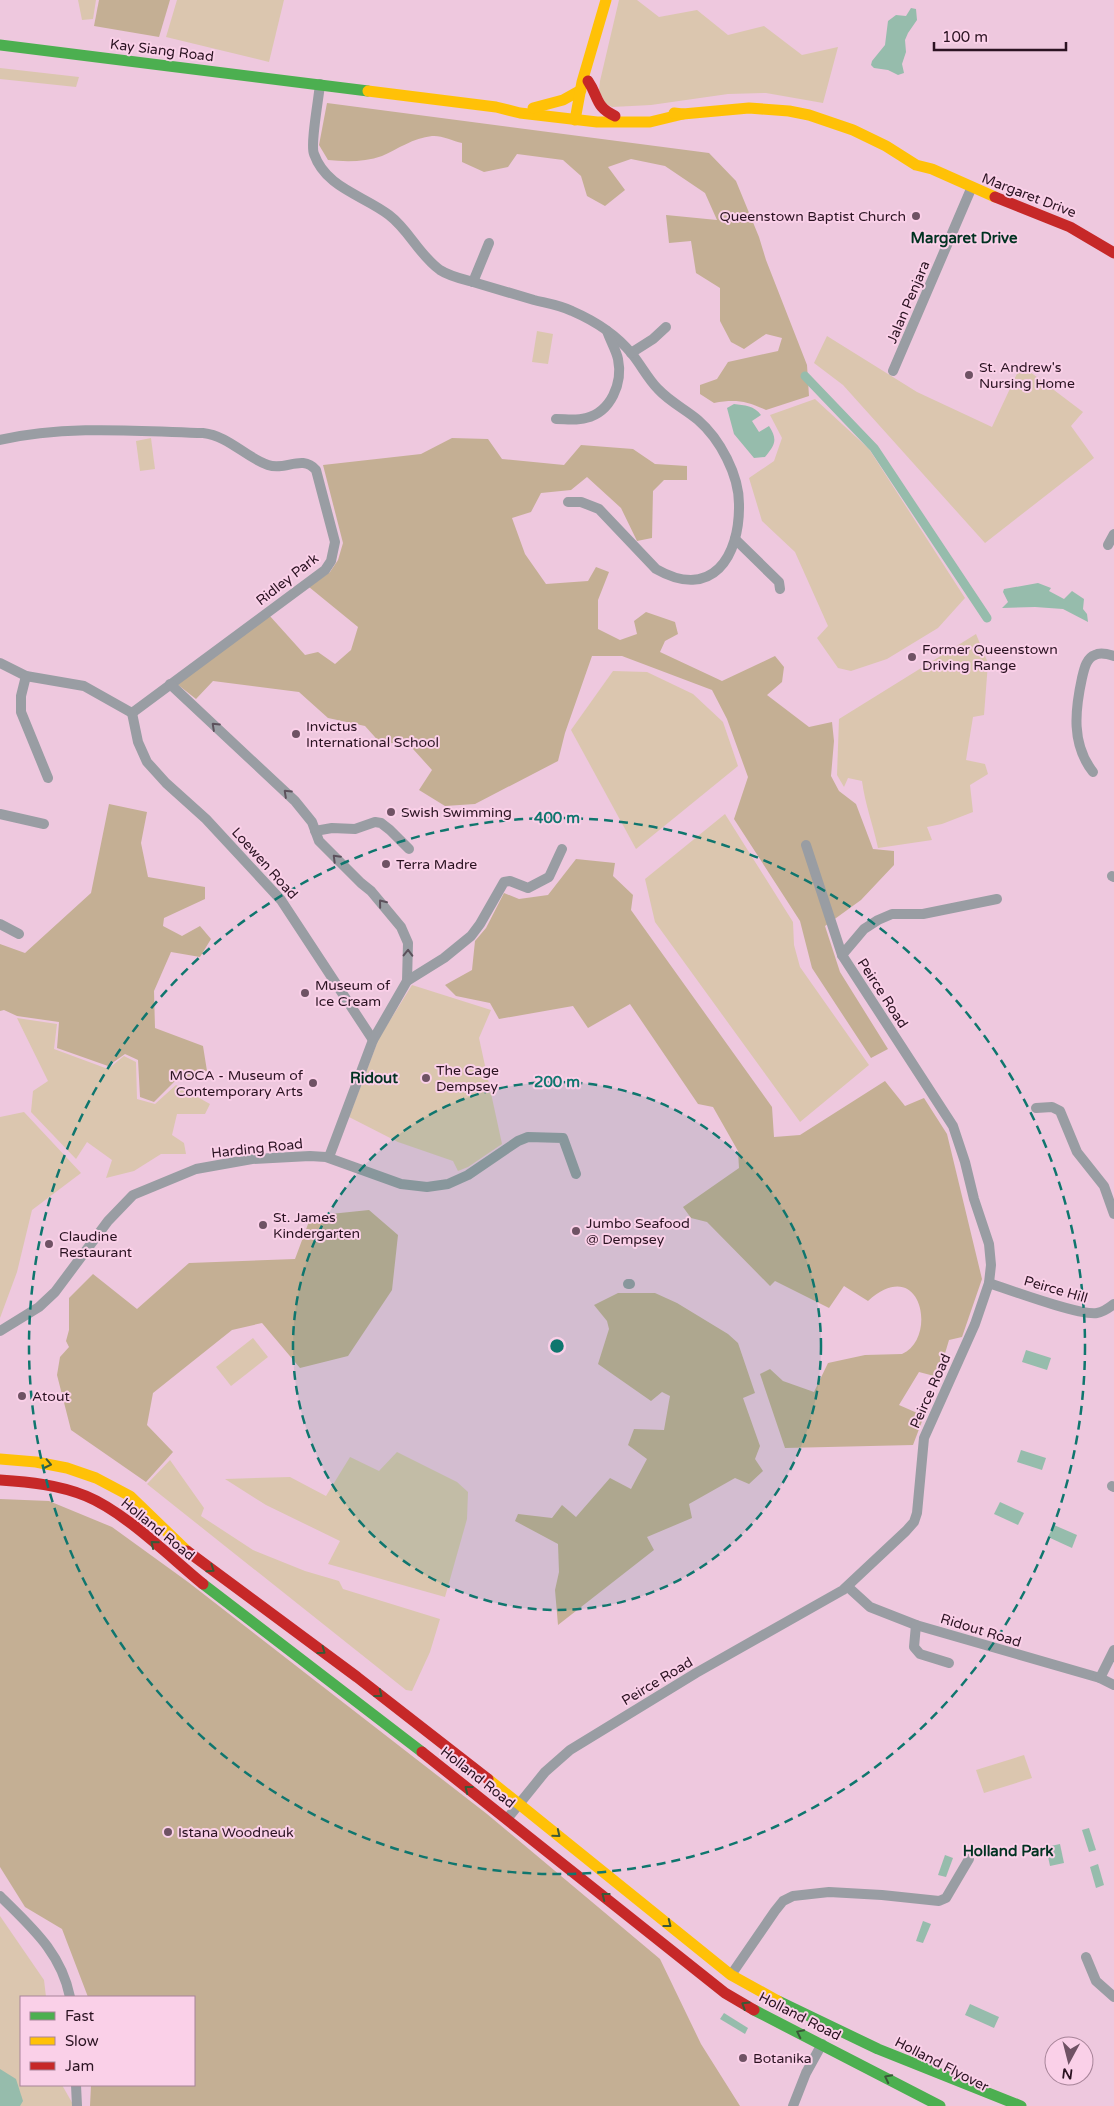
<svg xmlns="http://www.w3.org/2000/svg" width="1114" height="2106" font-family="'Varela Round',sans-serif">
<rect width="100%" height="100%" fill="#eec8de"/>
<g fill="#dbc6af">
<path d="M 78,0 L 96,0 L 93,19 L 82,20 Z"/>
<path d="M 177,0 L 284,0 L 269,62 L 166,37 Z"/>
<path d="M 619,0 L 637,0 L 659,17 L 697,10 L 728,35 L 764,26 L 802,55 L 838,47 L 823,103 L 766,93 L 728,94 L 651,105 L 612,107 L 605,103 L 599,90 L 600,81 Z"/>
<path d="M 0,68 L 79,77 L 76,87 L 0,79 Z"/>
<path d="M 537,331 L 553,334 L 548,364 L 532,362 Z"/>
<path d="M 827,336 L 917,392 L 992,427 L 1021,365 L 1083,412 L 1071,426 L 1094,458 L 985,543 L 843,385 L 814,363 Z"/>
<path d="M 815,399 L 869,449 L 965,598 L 938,628 L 887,659 L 851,671 L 838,668 L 817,638 L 828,626 L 795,552 L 762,521 L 749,478 L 774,461 L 782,438 L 770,415 Z"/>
<path d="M 151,438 L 155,469 L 140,471 L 136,441 Z"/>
<path d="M 976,634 L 988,663 L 984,715 L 973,717 L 966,760 L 985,764 L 988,774 L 970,785 L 973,812 L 942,824 L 927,827 L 932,840 L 878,848 C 873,825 865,804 862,781 L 848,778 L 844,787 L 837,775 L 839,719 Z"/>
<path d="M 613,671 L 647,672 L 693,694 L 723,722 L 738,766 L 636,849 L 571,730 Z"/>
<path d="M 725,814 L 793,922 L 794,945 L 800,967 L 869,1065 L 800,1122 L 655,922 L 645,879 Z"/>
<path d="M 412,985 L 491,1010 L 479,1038 L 502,1144 L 468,1167 L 458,1171 L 453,1161 L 398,1142 L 349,1117 L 379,1038 Z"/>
<path d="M 17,1018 L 57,1024 L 54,1049 L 108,1069 L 124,1056 L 136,1062 L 137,1099 L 155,1104 L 176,1085 L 210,1104 L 205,1114 L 177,1114 L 172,1135 L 184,1143 L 186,1154 L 161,1154 L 134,1171 L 106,1178 L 112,1160 L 87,1142 L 76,1159 L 31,1112 L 33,1091 L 48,1081 Z"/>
<path d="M 24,1112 L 81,1173 L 32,1210 L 17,1272 L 0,1318 L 0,1117 Z"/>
<path d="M 253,1338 L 268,1357 L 231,1386 L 216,1367 Z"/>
<path d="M 397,1452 L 457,1482 L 468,1492 L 467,1519 L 445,1597 L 328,1564 L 340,1541 L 266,1505 L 225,1479 L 290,1477 L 326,1496 L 350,1457 L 379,1471 Z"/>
<path d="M 170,1460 L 204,1508 L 201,1516 L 253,1550 L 305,1571 L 339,1581 L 343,1589 L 440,1619 L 430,1652 L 412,1691 L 406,1690 L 147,1484 Z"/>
<path d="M 1024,1755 L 1032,1778 L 984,1793 L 976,1770 Z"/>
<path d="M 0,1916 L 44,1980 L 46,1997 L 21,1997 L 21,2085 L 62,2085 L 74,2106 L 0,2106 Z"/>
</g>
<g fill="#c4af94">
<path d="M 99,0 L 170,0 L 159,37 L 94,26 Z"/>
<path d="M 327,103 L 709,153 L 736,181 L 759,237 L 766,260 L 807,365 L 809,396 L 766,410 C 746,401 736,399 714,403 L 700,394 L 700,385 L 717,379 L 728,362 L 778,351 L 782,338 L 766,334 L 744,349 L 731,342 L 720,321 L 720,288 L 696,273 L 691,241 L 669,243 L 666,215 L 717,220 L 705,193 L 665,166 L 631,159 L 608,167 L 625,190 L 605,206 L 587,196 L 581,176 L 563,160 L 517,154 L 508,167 L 484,172 L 462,162 L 462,143 C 453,141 441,135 432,136 C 413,138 398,149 382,156 C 365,162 346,162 328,160 L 319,145 Z"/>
<path d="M 452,438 L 488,439 L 502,459 L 564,465 L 581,445 L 633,449 L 655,464 L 687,466 L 687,480 L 664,480 L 653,491 L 652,538 L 637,541 L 621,508 L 587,477 L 571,490 L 541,493 L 531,512 L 512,518 L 525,554 L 546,584 L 588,581 L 596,567 L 609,572 L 598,600 L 598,629 L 620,640 L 637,634 L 634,621 L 646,612 L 675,622 L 678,634 L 665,641 L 660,652 L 722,681 L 775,656 L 784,667 L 782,682 L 767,695 L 809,727 L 832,722 L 834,741 L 831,776 L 839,791 L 856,804 L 873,849 L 894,851 L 894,865 L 861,900 L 825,926 L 840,972 L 888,1049 L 871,1058 L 812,968 L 800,921 L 734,819 L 748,777 L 727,719 L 712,690 L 622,656 L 592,656 L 565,733 L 558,761 L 475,804 L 445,806 L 419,790 L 432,770 L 404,739 L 383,746 L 365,726 L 328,718 L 299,692 L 213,681 L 196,699 L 177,684 L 269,615 L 305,655 L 318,652 L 335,664 L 351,650 L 358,627 L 309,587 L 330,572 L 338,560 L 343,543 L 323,465 L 421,454 Z"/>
<path d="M 109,804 L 147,812 L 141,843 L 148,877 L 205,887 L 205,899 L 164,918 L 163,926 L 182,936 L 200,926 L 211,939 L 200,957 L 171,952 L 154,991 L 155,1028 L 203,1046 L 207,1071 L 175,1081 L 154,1102 L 140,1097 L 138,1060 L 125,1054 L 108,1066 L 57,1048 L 59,1022 L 17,1016 L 4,1010 L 0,1011 L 0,944 L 25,953 L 91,893 Z"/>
<path d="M 576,859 L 615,863 L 613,876 L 633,895 L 631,910 L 772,1107 L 774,1137 L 800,1135 L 885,1081 L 905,1106 L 924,1098 L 947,1134 L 982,1279 L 962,1337 L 949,1340 L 938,1377 L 919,1372 L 899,1405 L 924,1416 L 913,1445 L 785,1448 L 760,1374 L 770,1369 L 783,1381 L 814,1392 L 828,1363 L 865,1355 L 902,1354 C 938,1339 922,1253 868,1301 L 844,1286 L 829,1308 L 775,1281 L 770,1286 L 707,1222 L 691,1218 L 683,1207 L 739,1168 L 738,1151 L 713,1107 L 698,1104 L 630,1004 L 588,1028 L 573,1006 L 499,1019 L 490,1003 L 456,996 L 445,985 L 472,970 L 475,941 L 486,928 L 504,893 L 519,899 L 548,895 Z"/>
<path d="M 369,1210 L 398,1235 L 392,1290 L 348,1356 L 300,1368 L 262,1323 L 232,1330 L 153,1393 L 147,1425 L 173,1452 L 146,1482 L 71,1430 L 57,1375 L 60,1357 L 69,1347 L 66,1341 L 69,1330 L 69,1298 L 93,1274 L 137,1309 L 189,1263 L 295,1259 L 311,1216 Z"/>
<path d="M 618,1293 L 655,1293 L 677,1303 L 728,1334 L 738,1343 L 755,1393 L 743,1398 L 760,1446 L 755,1459 L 763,1471 L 749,1484 L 735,1478 L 689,1504 L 692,1518 L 647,1537 L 654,1550 L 558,1625 L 555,1590 L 559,1572 L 558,1544 L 515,1521 L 518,1514 L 552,1518 L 562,1505 L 576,1517 L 610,1478 L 631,1489 L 647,1459 L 628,1445 L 634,1429 L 664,1430 L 670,1396 L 662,1392 L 651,1401 L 598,1364 L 609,1329 L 607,1321 L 594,1305 Z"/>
<path d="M 0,1499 L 49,1501 L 112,1527 L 188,1582 L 487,1814 L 660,1959 L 701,2044 L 740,2106 L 90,2106 L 91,2085 L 194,2085 L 194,1997 L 88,1997 L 62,1929 L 25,1907 L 0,1867 Z"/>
</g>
<g fill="#96bcac">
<path d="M 911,8 L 916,9 L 917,20 L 908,33 L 905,40 L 906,52 L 902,64 L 904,73 L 898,75 L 888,70 L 874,68 L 871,65 L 872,61 L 885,45 L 888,21 L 896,15 L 906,16 Z"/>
<path d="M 734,404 C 744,405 755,406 761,415 L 752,421 L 759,432 L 769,426 C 778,440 775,445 765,457 L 754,458 L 734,434 L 727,408 Z"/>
<path d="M 1038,583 L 1051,588 L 1049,591 L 1064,599 L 1072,591 L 1084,599 L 1083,609 L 1087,614 L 1088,622 L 1063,609 L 1035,607 L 1002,608 L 1008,602 L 1003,592 L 1004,589 Z"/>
<path d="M 1026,1350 L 1051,1358 L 1047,1370 L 1022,1362 Z"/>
<path d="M 1021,1450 L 1046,1458 L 1042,1470 L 1017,1462 Z"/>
<path d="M 1000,1502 L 1024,1513 L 1018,1525 L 994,1514 Z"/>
<path d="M 1054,1525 L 1077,1535 L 1072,1548 L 1048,1537 Z"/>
<path d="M 1089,1828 L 1096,1850 L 1089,1852 L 1082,1830 Z"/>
<path d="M 1060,1844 L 1064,1863 L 1050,1866 L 1046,1847 Z"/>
<path d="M 945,1855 L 953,1858 L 946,1877 L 938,1875 Z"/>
<path d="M 1098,1864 L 1104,1885 L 1096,1888 L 1090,1867 Z"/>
<path d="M 923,1921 L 931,1924 L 923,1943 L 916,1941 Z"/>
<path d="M 970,2004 L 999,2017 L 994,2028 L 965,2015 Z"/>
<path d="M 724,2013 L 748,2028 L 745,2034 L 720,2019 Z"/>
<path d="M 0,2069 L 16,2079 L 23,2101 L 20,2106 L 0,2106 Z"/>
</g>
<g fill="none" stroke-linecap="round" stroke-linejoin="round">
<path stroke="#96bcac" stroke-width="9" d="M 805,376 L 874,448 L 987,618"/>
<g stroke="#999da3" stroke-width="10">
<path d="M 320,84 C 319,97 310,145 314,154 C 326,188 363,195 389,215 C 409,230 419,255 440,270 C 449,276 462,279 473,282 C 493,288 513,294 534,300 C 546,303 560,305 572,311 C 595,321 616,334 632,354 C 641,365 648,379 658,389 C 670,402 685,409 698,420 C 720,439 739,475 739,504 C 740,557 712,601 656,569 L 599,509 L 581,502 L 568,502"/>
<path d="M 473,282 L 489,243"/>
<path d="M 631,353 L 653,339 L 666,327"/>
<path d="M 893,371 L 971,189"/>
<path d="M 556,419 C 566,419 576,421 586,418 C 611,412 623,383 618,359 C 616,350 610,340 607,331"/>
<path d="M 0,440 C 65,425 137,431 203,433 C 229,436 245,457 268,465 C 286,471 302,454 316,470 L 335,542 L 331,561 L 325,570 L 132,713"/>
<path d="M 735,539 L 779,582 L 780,589"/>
<path d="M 1108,545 L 1114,534"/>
<path d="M 0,663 L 26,676 L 84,686 L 132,713"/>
<path d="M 26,676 L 21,696 L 21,712 L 48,778"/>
<path d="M 170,684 L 295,801 L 312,822 L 319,841 L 361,883 L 371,891 L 401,927 L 408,943 L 407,981"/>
<path d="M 132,713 L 138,742 L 147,762 L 166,783 L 206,819 L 281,900 L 373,1040"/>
<path d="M 1093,772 C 1071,744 1075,710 1082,678 C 1084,670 1086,658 1095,655 C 1100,652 1108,654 1114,656"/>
<path d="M 0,814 L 44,824"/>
<path d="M 315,831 L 332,828 L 355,829 L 375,822 L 381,823 L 390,830 L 409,849"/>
<path d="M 1112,876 L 1114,877"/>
<path d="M 0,924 L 19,934"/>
<path d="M 842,955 L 864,929 L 878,920 L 892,914 L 923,914 L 997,899"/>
<path d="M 1036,1108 L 1052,1107 L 1060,1111 L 1077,1152 L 1104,1186 L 1114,1214"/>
<path d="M 329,1157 L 373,1040 L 407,981 L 444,958 L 471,936 L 480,924 L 504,882 L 510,881 L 528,888 L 549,877 L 562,849"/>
<path d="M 989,1283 C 1010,1290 1080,1316 1097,1313 C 1104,1312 1109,1308 1114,1304"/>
<path d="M 628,1284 L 630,1284"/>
<path d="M 0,1331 L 39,1307 L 55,1292 L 108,1221 L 133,1195 L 196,1169 L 252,1159 L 310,1156 L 326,1157 L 401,1184 L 427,1187 L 448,1184 L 468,1175 L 518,1141 L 528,1137 L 563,1138 L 576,1174"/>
<path d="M 1112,1486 L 1114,1487"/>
<path d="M 848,1587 L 870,1607 L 916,1625 L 1100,1678 L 1114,1685"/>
<path d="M 916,1625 L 914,1647 L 920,1654 L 949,1663"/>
<path d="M 1100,1678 L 1114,1650"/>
<path d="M 507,1819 L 545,1772 L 570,1750 L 696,1673 L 843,1590 L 906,1531 L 914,1522 L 917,1513 L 924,1438 L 975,1324 L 989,1283 L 991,1265 L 989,1244 L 974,1199 L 965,1162 L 953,1126 L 842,955 L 806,845"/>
<path d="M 0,1896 C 31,1927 61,1952 70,1997"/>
<path d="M 1086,1957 L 1096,1981 L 1114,1997"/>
<path d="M 731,1975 L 775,1911 L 783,1901 L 793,1896 L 829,1892 L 882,1895 L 939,1901 L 946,1898 L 969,1859"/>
<path d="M 76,2085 L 77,2106"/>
<path d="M 793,2106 L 806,2073 L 822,2044"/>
</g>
<g stroke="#4caf50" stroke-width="11">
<path d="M 0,45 L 368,91"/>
<path d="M 203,1584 L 422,1752"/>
<path d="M 778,2001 L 878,2049 L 1021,2106"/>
<path d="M 754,2010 L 940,2106"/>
</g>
<g stroke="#ffc107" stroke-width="11">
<path d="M 368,91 L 496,107 L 520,113 L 597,122 L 650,122 L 683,114"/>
<path d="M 533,108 L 563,100 L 581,90"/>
<path d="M 674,113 L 683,114 L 749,108 L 789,111 L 809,115 L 853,130 L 886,146 L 916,165 L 932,169 L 995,197"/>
<path d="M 575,120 L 582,82 L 606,0"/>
<path d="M 0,1459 L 36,1462 L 67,1468 L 96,1478 L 130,1496 L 187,1551"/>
<path d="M 488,1779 L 731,1975 L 778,2001"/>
</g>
<g stroke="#c62828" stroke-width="11">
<path d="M 588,81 C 599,97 595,107 615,116"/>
<path d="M 995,197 L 1070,227 L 1114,253"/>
<path d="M 0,1480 C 30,1482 59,1485 86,1496 C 125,1512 170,1557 203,1584"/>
<path d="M 187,1551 L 357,1677 L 488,1779"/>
<path d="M 422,1752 L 725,1993 L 754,2010"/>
</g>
</g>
<defs><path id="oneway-chevron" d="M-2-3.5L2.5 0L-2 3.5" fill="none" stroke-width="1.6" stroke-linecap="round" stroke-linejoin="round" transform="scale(1.25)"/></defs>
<g stroke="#5c515c">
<use href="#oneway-chevron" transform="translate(215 726) rotate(-137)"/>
<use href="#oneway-chevron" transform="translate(287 793) rotate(-137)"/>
<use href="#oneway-chevron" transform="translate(336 858) rotate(-135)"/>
<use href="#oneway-chevron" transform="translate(382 903) rotate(-129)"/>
<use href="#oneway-chevron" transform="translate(408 953) rotate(-89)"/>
</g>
<g stroke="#3a5937">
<use href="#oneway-chevron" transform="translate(48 1464) rotate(12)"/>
<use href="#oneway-chevron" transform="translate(154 1544) rotate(-140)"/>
<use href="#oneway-chevron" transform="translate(211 1569) rotate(34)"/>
<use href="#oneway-chevron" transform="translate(322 1651) rotate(36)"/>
<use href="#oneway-chevron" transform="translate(379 1694) rotate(38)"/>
<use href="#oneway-chevron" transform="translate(468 1789) rotate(-142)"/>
<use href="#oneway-chevron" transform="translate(557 1834) rotate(39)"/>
<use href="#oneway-chevron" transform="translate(605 1896) rotate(-142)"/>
<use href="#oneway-chevron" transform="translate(668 1924) rotate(38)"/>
<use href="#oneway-chevron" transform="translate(745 2005) rotate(-148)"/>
<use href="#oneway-chevron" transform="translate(800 2033) rotate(-154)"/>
<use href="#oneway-chevron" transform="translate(888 2078) rotate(-153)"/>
</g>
<circle cx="557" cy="1346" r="264" fill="#0f766e" fill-opacity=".12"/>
<g fill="none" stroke="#0f766e" stroke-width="2.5" stroke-dasharray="9 6">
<circle cx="557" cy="1346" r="264"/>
<circle cx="557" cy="1346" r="528"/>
</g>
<g fill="#6f5264" stroke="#fad0e8" stroke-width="2">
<circle cx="916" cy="216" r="5"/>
<circle cx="969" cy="375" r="5"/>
<circle cx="912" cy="657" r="5"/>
<circle cx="296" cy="734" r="5"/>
<circle cx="391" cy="812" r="5"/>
<circle cx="386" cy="864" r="5"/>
<circle cx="305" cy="993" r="5"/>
<circle cx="426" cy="1078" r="5"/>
<circle cx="313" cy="1083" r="5"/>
<circle cx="263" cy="1225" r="5"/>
<circle cx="576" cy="1231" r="5"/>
<circle cx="49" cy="1244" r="5"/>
<circle cx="22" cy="1396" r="5"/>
<circle cx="168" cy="1832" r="5"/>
<circle cx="743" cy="2058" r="5"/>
</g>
<g text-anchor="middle" stroke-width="4" stroke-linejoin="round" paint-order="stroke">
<g font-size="14" fill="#2b1322" stroke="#fad0e8">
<text transform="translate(162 50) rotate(7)" y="5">Kay Siang Road</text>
<text transform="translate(1029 195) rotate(21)" y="5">Margaret Drive</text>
<text transform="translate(908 302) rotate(-67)" y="5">Jalan Penjara</text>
<text transform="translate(287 579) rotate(-38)" y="5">Ridley Park</text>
<text transform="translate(265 863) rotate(48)" y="5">Loewen Road</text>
<text transform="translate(883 993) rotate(57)" y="5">Peirce Road</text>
<text transform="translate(257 1148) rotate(-6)" y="5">Harding Road</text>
<text transform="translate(1056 1289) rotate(16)" y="5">Peirce Hill</text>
<text transform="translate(930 1391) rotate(-66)" y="5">Peirce Road</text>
<text transform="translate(158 1529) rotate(39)" y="5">Holland Road</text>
<text transform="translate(981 1630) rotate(17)" y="5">Ridout Road</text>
<text transform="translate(657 1681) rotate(-31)" y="5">Peirce Road</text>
<text transform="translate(478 1777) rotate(38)" y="5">Holland Road</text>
<text transform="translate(800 2016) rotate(27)" y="5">Holland Road</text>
<text transform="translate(942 2064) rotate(27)" y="5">Holland Flyover</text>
</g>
<g font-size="14" fill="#2b1322" stroke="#fad0e8" text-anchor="start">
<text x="906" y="221" text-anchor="end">Queenstown Baptist Church</text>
<text x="979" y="372">St. Andrew's<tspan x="979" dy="16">Nursing Home</tspan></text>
<text x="922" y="654">Former Queenstown<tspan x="922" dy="16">Driving Range</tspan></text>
<text x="306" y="731">Invictus<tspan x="306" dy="16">International School</tspan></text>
<text x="401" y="817">Swish Swimming</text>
<text x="396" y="869">Terra Madre</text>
<text x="315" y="990">Museum of<tspan x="315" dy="16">Ice Cream</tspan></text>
<text x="436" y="1075">The Cage<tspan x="436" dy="16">Dempsey</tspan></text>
<text x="303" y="1080" text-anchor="end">MOCA - Museum of<tspan x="303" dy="16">Contemporary Arts</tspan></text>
<text x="273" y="1222">St. James<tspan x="273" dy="16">Kindergarten</tspan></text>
<text x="586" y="1228">Jumbo Seafood<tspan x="586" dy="16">@ Dempsey</tspan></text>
<text x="59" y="1241">Claudine<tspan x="59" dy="16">Restaurant</tspan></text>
<text x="32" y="1401">Atout</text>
<text x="178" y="1837">Istana Woodneuk</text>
<text x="753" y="2063">Botanika</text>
</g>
<g font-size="15" font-weight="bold" fill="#013221" stroke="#fad0e8">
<text x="964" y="243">Margaret Drive</text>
<text x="374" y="1083">Ridout</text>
<text x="1008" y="1856">Holland Park</text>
</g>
</g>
<circle cx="557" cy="1346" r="8" fill="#0f766e" stroke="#fad0e8" stroke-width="2.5"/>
<g font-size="15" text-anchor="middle" font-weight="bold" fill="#0f766e" stroke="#fad0e8" stroke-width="4" stroke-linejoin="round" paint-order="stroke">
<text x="557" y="823">400 m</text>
<text x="557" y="1087">200 m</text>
</g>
<rect x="20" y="1996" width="175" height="90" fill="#fad0e8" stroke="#a78499"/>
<rect x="30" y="2012" width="25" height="8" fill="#4caf50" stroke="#a78499"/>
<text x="65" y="2021" font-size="15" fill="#2b1322">Fast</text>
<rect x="30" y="2037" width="25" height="8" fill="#ffc107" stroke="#a78499"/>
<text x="65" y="2046" font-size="15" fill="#2b1322">Slow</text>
<rect x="30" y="2062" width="25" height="8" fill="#c62828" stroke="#a78499"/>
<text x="65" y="2071" font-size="15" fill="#2b1322">Jam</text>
<g transform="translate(1069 2061) rotate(187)"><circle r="24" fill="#fad0e8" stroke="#a78499"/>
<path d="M0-4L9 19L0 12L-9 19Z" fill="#6f5264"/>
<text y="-8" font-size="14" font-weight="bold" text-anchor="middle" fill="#2b1322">N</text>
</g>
<path d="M934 42v8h132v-8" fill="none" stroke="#2b1322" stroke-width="2.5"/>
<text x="942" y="42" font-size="15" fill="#2b1322" stroke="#fad0e8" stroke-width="4" paint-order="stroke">100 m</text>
</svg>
